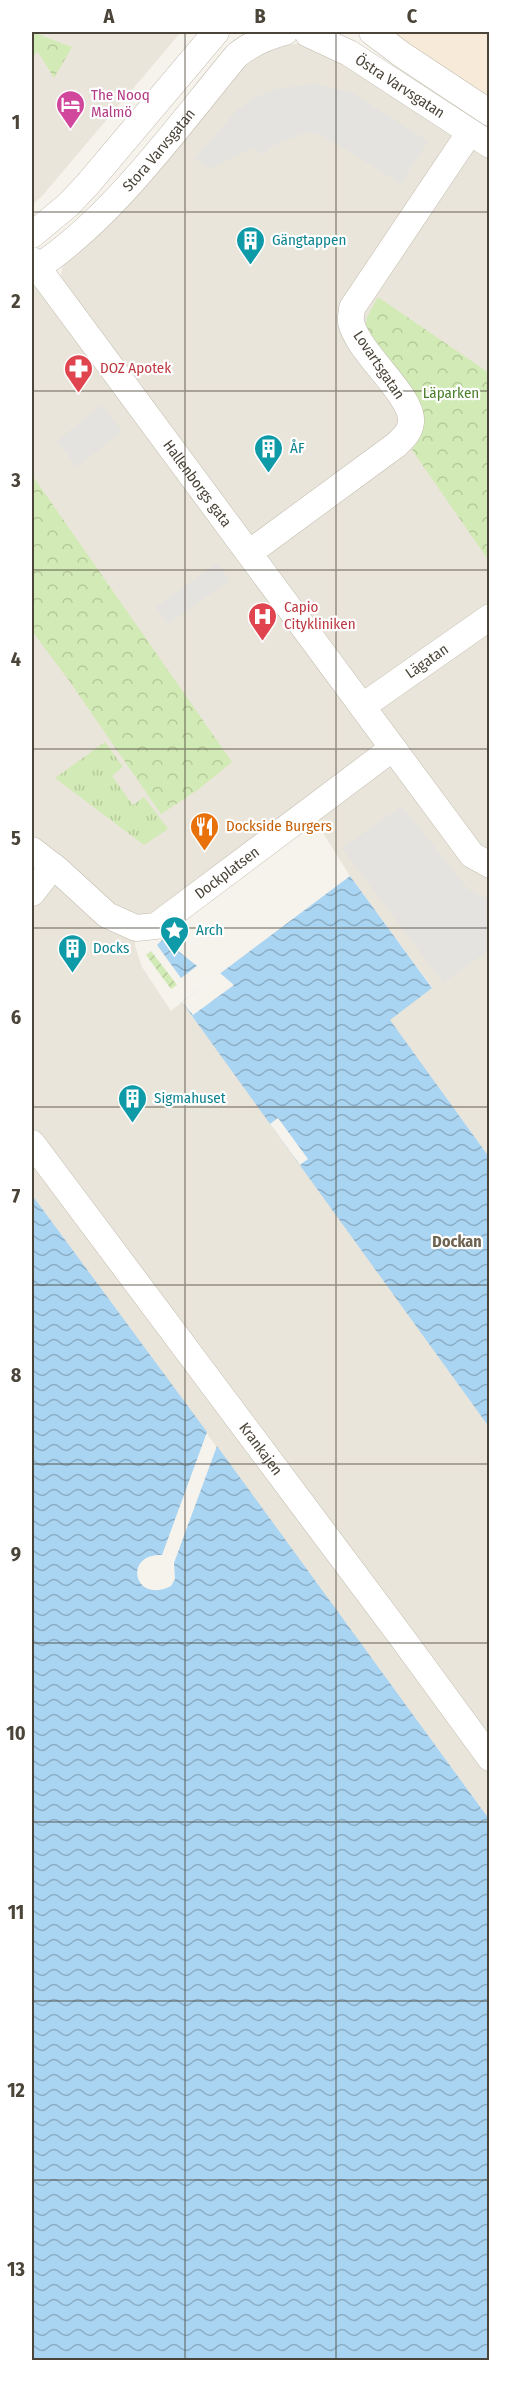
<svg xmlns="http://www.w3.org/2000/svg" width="521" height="2392" font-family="'Fira Sans Condensed',sans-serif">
<defs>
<pattern id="grass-tufts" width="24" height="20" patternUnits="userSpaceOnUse" patternTransform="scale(1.5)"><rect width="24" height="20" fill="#d2eab5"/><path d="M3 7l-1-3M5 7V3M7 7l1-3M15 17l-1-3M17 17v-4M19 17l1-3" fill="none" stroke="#b6ca9c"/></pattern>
<pattern id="park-crowns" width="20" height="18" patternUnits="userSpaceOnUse" patternTransform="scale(1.5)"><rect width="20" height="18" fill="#d2eab5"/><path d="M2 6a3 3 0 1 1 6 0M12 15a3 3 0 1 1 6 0" fill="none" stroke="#b6ca9c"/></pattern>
<pattern id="garden-furrows" width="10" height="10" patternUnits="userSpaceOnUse" patternTransform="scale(1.5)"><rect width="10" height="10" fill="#d2eab5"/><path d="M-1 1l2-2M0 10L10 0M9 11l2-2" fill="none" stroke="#b6ca9c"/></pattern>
<pattern id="water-waves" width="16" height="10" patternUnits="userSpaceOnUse" patternTransform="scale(1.5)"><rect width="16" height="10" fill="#a9d4f2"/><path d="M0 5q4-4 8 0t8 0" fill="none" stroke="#8caec5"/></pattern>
</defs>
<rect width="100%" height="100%" fill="#f6f3ec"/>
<g fill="#eae5da">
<path d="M 32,32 L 181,32 L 42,196 L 32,205 Z"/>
<path d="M 305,42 L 331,52 L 489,156 L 489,849 L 475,843 L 60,279 L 64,260 L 251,58 L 270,48 Z"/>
<path d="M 32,271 L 489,865 L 489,1157 L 389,1020 L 432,987 L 350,876 L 315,820 L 136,928 L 135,946 L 142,967 L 171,1011 L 182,1002 L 193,1015 L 489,1427 L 489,1819 L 32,1195 Z"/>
</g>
<path fill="#f7ead8" d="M 390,32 L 489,32 L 489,99 Z"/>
<path fill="url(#grass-tufts)" d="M 105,742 L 123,767 L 112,776 L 133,805 L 144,797 L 168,829 L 144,845 L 55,778 Z"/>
<g fill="url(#park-crowns)">
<path d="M 32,32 L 72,47 L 54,78 L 38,52 L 32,56 Z"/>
<path d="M 378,297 L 489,373 L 489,561 L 412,450 L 420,437 L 421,423 L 365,328 L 367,317 Z"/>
<path d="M 32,475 L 232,762 L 199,789 L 161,814 L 70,682 L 32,631 Z"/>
</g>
<path fill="url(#garden-furrows)" d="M 151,951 L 177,985 L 171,989 L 146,955 Z"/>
<g fill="#e5e3e0">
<path d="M 314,84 L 351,92 L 428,141 L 401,184 L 332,141 L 314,133 L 305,133 L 284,141 L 273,146 L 264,155 L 253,148 L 209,169 L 195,158 L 237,110 L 254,98 L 275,89 Z"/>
<path d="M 102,405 L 122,431 L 77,467 L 57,441 Z"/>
<path d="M 217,563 L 230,580 L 168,624 L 156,607 Z"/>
<path d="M 402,806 L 468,889 L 482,897 L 489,897 L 489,950 L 443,983 L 342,848 Z"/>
</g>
<g fill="url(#water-waves)">
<path d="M 350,876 L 432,988 L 390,1020 L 489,1157 L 489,1427 L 182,1002 Z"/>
<path d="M 163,939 L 197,966 L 181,978 L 157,945 Z"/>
<path d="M 32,1195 L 207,1432 L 162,1555 C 123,1553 133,1605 171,1586 L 175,1579 L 174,1563 L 217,1446 L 489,1819 L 489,2360 L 32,2360 Z"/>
</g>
<g fill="#f6f3ec">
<path d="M 220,973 L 234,985 L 193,1015 L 182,1002 Z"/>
<path d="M 278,1118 L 308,1159 L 300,1165 L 270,1124 Z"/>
</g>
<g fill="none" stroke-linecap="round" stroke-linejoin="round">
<defs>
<g id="minor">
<path d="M 372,32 L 401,54 L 490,113"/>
<path id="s1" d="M 308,34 L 349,53 L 490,145"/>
<path d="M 32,235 L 68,205 L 87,185 L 216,32"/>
<path id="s2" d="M 32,260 L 472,855 L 490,865"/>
<path id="s3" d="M 32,271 C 111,221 177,127 237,55 C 252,43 266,37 285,32"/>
<path d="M 249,553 L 396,445 C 403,438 410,433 411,422 C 414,396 357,352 351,322 C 350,319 352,313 352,308 L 470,132"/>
<path id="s4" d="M 363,706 L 490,617"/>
<path id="s5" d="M 32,850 L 58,870 L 107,915 L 136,928 L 156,926 L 393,748"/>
<path d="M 32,893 L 53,866"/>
<path id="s6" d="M 32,1143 L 403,1639 L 490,1758"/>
</g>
</defs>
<use href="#minor" stroke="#c2bbae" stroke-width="27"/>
<use href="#minor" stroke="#fff" stroke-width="26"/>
</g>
<path fill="none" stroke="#4b4439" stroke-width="1.5" stroke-opacity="0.55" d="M 185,32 L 185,2360M 336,32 L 336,2360M 32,212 L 490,212M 32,391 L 490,391M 32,570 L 490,570M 32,749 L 490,749M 32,928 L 490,928M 32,1107 L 490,1107M 32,1285 L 490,1285M 32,1464 L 490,1464M 32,1643 L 490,1643M 32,1822 L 490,1822M 32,2001 L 490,2001M 32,2180 L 490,2180"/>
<defs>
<symbol id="hotel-pin" viewBox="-11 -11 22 30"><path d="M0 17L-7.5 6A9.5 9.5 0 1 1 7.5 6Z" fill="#d1479c" stroke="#fff"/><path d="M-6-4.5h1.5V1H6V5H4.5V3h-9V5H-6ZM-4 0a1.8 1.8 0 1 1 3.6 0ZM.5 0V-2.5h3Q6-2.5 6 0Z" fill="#fff"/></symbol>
<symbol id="building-pin" viewBox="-11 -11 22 30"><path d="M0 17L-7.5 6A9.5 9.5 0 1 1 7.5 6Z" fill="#0f9aa8" stroke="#fff"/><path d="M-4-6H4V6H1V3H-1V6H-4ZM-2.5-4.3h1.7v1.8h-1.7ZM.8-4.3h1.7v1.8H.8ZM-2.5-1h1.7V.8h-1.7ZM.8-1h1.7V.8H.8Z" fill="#fff"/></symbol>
<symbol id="pharmacy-pin" viewBox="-11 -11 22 30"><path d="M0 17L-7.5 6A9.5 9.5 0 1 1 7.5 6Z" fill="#e0444e" stroke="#fff"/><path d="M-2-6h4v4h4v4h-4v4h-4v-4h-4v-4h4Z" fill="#fff"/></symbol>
<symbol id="hospital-pin" viewBox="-11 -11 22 30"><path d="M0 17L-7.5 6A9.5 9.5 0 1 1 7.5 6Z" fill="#e0444e" stroke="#fff"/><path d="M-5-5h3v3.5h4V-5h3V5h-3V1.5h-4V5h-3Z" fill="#fff"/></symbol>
<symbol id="restaurant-pin" viewBox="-11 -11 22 30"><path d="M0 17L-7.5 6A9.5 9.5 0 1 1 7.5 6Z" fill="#e8710a" stroke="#fff"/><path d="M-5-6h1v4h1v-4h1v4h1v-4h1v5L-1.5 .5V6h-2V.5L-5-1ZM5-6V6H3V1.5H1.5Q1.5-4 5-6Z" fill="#fff"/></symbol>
<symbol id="sight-pin" viewBox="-11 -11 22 30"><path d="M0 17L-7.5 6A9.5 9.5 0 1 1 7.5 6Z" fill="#0f9aa8" stroke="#fff"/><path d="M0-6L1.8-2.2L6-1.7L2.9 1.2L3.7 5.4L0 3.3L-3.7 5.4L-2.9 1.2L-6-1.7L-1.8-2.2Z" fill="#fff"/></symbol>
</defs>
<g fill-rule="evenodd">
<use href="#hotel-pin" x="54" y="88" width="33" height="45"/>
<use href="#building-pin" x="234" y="224" width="33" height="45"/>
<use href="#pharmacy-pin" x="62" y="352" width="33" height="45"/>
<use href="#building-pin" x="252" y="432" width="33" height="45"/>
<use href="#hospital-pin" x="246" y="600" width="33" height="45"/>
<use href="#restaurant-pin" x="188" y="810" width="33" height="45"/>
<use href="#sight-pin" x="158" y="914" width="33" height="45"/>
<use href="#building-pin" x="56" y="932" width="33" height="45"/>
<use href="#building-pin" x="116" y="1082" width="33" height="45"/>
</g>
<g text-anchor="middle" stroke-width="4.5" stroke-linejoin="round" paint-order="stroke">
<g font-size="15" fill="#4b4439" stroke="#fff">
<text dy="5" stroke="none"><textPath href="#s1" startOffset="106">Östra Varvsgatan</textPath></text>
<text dy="5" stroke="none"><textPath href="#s3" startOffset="176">Stora Varvsgatan</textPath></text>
<text transform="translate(379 365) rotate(56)" y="5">Lovartsgatan</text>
<text dy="5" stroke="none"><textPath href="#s2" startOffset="278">Hallenborgs gata</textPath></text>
<text dy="5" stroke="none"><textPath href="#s4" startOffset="78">Lägatan</textPath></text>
<text dy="5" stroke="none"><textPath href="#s5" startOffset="240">Dockplatsen</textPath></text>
<text dy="5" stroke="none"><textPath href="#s6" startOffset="382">Krankajen</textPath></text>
</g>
<g font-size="15" fill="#b23c85" stroke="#fff" text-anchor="start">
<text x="91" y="100">The Nooq<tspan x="91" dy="17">Malmö</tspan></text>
</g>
<g font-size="15" fill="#0d838f" stroke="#fff" text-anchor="start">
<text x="272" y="245">Gängtappen</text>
<text x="290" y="453">ÅF</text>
<text x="196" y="935">Arch</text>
<text x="93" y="953">Docks</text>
<text x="154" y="1103">Sigmahuset</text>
</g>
<g font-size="15" fill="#be3a42" stroke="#fff" text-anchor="start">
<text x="100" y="373">DOZ Apotek</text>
<text x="284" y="612">Capio<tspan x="284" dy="17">Citykliniken</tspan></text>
</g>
<g font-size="15" fill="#4a7f2a" stroke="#fff">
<text x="451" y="398">Läparken</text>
</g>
<g font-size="15" fill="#c56008" stroke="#fff" text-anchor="start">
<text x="226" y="831">Dockside Burgers</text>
</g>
<g font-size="16" font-weight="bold" fill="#6e6250" stroke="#fff">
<text x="457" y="1247">Dockan</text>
</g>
</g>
<rect width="521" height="2392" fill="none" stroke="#ffffff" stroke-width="66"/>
<rect x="33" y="33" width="455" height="2326" fill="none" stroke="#4b4439" stroke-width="2"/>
<g font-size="20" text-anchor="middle" font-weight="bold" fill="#4b4439">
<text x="109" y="23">A</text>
<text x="260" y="23">B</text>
<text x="412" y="23">C</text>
<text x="16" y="129">1</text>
<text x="16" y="308">2</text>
<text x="16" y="487">3</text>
<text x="16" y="666">4</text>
<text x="16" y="845">5</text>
<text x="16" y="1024">6</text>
<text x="16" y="1203">7</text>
<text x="16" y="1382">8</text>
<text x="16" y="1561">9</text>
<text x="16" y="1740">10</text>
<text x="16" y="1919">11</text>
<text x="16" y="2097">12</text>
<text x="16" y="2276">13</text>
</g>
</svg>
